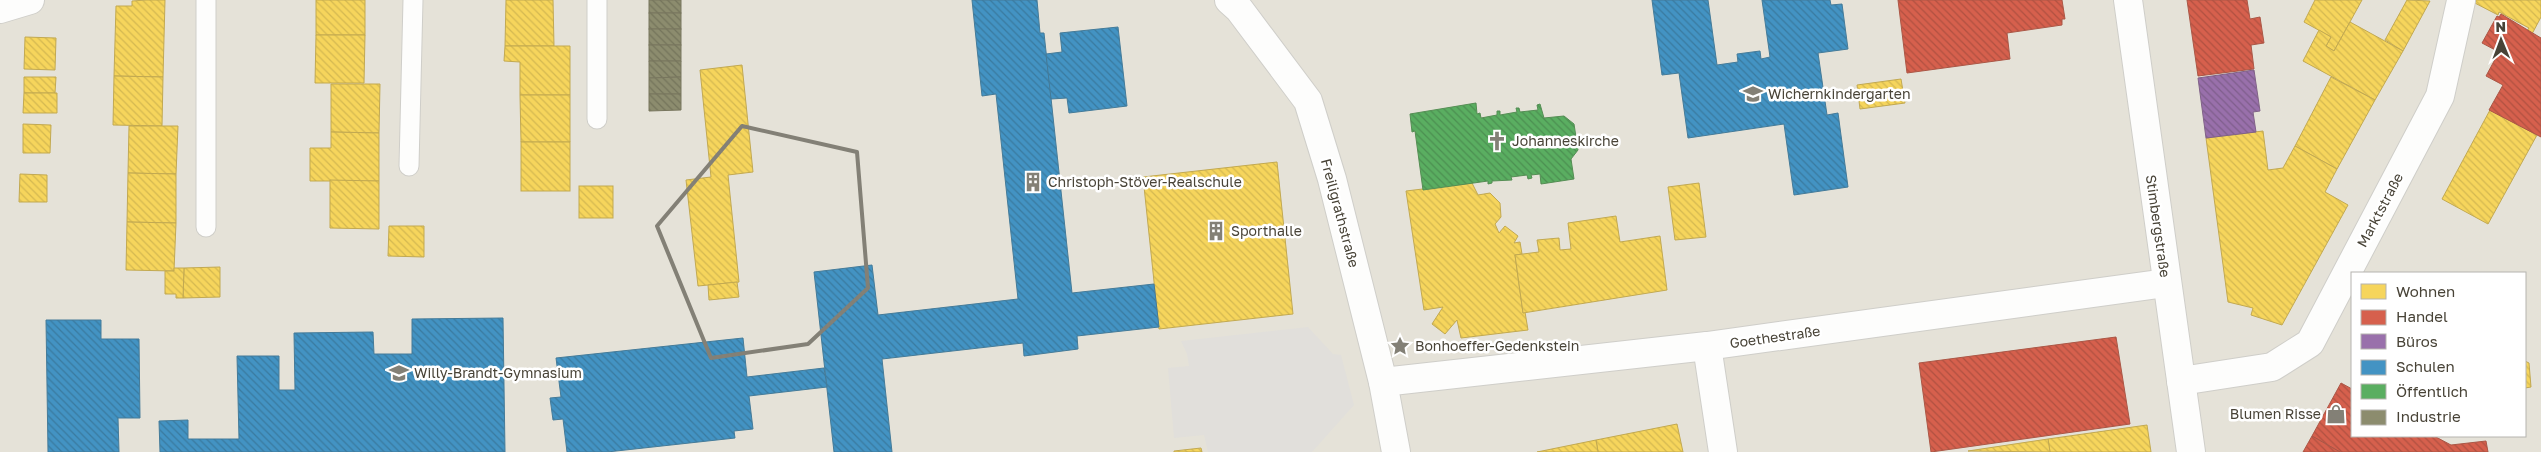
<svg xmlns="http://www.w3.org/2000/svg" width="2541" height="452" font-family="'Golos Text',sans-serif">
<defs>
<pattern id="homes-back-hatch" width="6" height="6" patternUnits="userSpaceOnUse" patternTransform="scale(1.25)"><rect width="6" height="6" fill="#f6d55c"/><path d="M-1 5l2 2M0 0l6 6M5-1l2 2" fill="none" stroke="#d4b851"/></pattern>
<pattern id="shops-back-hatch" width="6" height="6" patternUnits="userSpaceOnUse" patternTransform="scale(1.25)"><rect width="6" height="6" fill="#d6604d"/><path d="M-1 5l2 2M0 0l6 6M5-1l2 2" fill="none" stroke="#b05141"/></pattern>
<pattern id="offices-back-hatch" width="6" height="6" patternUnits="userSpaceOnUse" patternTransform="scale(1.25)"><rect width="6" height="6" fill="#9970ab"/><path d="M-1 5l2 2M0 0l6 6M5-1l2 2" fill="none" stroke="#7f5e8c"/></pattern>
<pattern id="schools-back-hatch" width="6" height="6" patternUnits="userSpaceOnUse" patternTransform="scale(1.25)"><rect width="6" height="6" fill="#4393c3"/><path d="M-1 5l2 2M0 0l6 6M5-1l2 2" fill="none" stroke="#3a7a9f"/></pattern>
<pattern id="public-back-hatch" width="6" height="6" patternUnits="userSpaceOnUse" patternTransform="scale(1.25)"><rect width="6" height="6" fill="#5aae61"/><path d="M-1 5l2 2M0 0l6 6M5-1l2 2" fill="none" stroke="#4c8f51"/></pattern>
<pattern id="industry-back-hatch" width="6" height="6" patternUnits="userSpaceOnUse" patternTransform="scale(1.25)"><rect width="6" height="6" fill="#8c8c6e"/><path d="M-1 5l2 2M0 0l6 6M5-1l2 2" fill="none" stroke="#74745b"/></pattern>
</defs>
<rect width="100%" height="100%" fill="#f1f0eb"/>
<path fill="#e5e2d8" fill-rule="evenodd" d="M 0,0 L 2541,0 L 2541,452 L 0,452 ZM 2352,273 L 2525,273 L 2525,436 L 2352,436 Z"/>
<path fill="#e1dfdb" d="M 1308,327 L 1333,354 L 1341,355 L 1354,405 L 1312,452 L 1208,452 L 1204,435 L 1174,438 L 1168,368 L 1189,366 L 1187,354 L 1181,341 Z"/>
<g fill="url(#homes-back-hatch)" stroke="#c2a951">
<path d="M 146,0 L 165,0 L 163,77 L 114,76 L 116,6 L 132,6 L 132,1 Z"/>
<rect x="316" y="0" width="49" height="35"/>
<path d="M 506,0 L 553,0 L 554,46 L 505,46 Z"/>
<path d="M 2315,0 L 2362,0 L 2334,51 L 2326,46 L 2331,37 L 2304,22 Z"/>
<path d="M 2407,0 L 2430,1 L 2403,51 L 2385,40 Z"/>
<path d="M 2469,0 L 2541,0 L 2541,17 L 2532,34 L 2527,31 L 2529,28 L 2499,12 L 2498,15 Z"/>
<path d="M 2350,22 L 2403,51 L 2375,100 L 2303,61 L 2319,30 L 2331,37 L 2326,46 L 2334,51 Z"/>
<path d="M 316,35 L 365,35 L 364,83 L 315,83 Z"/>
<path d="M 25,37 L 56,38 L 55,70 L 24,69 Z"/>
<path d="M 505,46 L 570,46 L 570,95 L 520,95 L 520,62 L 504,61 Z"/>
<path d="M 742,65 L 753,172 L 728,175 L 739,282 L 698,286 L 686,180 L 711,177 L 700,70 Z"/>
<path d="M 114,76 L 163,77 L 162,126 L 113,125 Z"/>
<path d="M 24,77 L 56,77 L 55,93 L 24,93 Z"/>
<path d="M 2331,77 L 2375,100 L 2337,169 L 2295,146 Z"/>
<path d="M 1901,79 L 1905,103 L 1860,109 L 1857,85 Z"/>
<path d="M 331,84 L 380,84 L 379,133 L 331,132 Z"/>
<path d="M 24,93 L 57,93 L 57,113 L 23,113 Z"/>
<path d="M 520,95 L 570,95 L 570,142 L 521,142 Z"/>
<path d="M 2490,110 L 2537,135 L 2488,224 L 2442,199 Z"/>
<path d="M 23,124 L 51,125 L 50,153 L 23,153 Z"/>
<path d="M 129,126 L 178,126 L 176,174 L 128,173 Z"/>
<path d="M 2263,131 L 2268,170 L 2283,168 L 2295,146 L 2337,169 L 2325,192 L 2348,205 L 2282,325 L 2251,315 L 2253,308 L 2228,302 L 2206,138 Z"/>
<path d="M 331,132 L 379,133 L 379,181 L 310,181 L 310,148 L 331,148 Z"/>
<rect x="521" y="142" width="49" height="49"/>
<path d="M 1277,162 L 1293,314 L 1159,329 L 1143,177 Z"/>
<path d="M 128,173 L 176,174 L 176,223 L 127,222 Z"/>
<path d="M 20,174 L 47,175 L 47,202 L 19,202 Z"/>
<path d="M 330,180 L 379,181 L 379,229 L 330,228 Z"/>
<path d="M 1472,183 L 1478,195 L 1490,193 L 1500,203 L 1501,217 L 1495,224 L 1499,233 L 1505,226 L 1518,236 L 1514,243 L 1520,242 L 1522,254 L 1515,255 L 1523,313 L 1525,312 L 1528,330 L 1461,338 L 1457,320 L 1445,334 L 1432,324 L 1443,307 L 1424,310 L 1406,191 Z"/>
<path d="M 1699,183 L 1706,237 L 1675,240 L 1668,187 Z"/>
<rect x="579" y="186" width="34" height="32"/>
<path d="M 1616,216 L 1620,242 L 1660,236 L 1667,290 L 1523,313 L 1515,255 L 1539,252 L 1537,240 L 1559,238 L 1560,250 L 1571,249 L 1568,223 Z"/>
<path d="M 127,222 L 176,223 L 174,271 L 126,270 Z"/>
<path d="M 389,226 L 424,226 L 424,257 L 388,256 Z"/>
<path d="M 220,267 L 220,297 L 183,298 L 184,268 Z"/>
<path d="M 174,268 L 184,268 L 183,298 L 176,298 L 176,294 L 165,294 L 165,271 L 174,271 Z"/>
<path d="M 737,282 L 739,297 L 709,300 L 708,285 Z"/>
<path d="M 2525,361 L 2529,363 L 2531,387 L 2525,388 Z"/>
<path d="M 1677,424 L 1683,452 L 1598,452 L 1596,440 Z"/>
<path d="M 2147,425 L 2151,452 L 2050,452 L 2048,439 Z"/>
<path d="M 2048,439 L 2050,452 L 1968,451 Z"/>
<path d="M 1596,440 L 1598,452 L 1537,452 Z"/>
<path d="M 1201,448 L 1202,452 L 1174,452 L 1174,451 Z"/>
</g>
<g fill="url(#shops-back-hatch)" stroke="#ab5746">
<path d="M 1898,0 L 2062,0 L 2065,19 L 2062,19 L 2062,25 L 2007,33 L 2010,59 L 1907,73 Z"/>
<path d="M 2187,0 L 2247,0 L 2250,19 L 2260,17 L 2264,43 L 2251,45 L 2254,69 L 2198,76 Z"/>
<path d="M 2501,14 L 2541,38 L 2541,137 L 2489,110 L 2503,85 L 2486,76 L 2499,52 L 2482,43 L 2497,16 L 2499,17 Z"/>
<path d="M 2116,337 L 2130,424 L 1931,452 L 1919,363 Z"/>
<path d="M 2341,383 L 2352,389 L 2352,436 L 2434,436 L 2451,445 L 2486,441 L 2488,452 L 2340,452 L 2312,436 Z"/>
<path d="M 2312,436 L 2340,452 L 2303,452 Z"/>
</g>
<path fill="url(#offices-back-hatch)" stroke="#816288" d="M 2254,70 L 2260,111 L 2253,112 L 2256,132 L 2206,138 L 2198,78 Z"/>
<g fill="url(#schools-back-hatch)" stroke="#447b99">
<path d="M 972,0 L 1037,0 L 1040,33 L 1044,33 L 1072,293 L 1154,284 L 1159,327 L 1077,336 L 1078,349 L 1024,356 L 1023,343 L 882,359 L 892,452 L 834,452 L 814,272 L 872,265 L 878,315 L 1018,299 L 996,94 L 982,96 Z"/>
<path d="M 1652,0 L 1708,0 L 1717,65 L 1738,62 L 1737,54 L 1760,51 L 1761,59 L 1770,57 L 1762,0 L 1830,0 L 1831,5 L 1842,4 L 1848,49 L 1818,53 L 1827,115 L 1838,113 L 1848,187 L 1794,195 L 1784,124 L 1688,138 L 1679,73 L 1662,75 Z"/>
<path d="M 1118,27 L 1127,106 L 1069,113 L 1067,98 L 1051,99 L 1046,54 L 1062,52 L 1060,33 Z"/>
<path d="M 503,318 L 505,452 L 160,452 L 159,421 L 188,420 L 188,439 L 239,439 L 237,356 L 279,356 L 279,390 L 295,390 L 294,333 L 373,332 L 374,354 L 412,354 L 412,319 Z"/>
<path d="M 46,320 L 101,320 L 101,339 L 139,339 L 140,418 L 118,418 L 119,452 L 48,452 Z"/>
<path d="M 743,338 L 747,377 L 824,368 L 827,387 L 749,396 L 753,429 L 734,431 L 735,438 L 607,452 L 567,452 L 563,419 L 553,420 L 550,398 L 561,397 L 556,358 Z"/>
</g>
<path fill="url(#public-back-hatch)" stroke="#558e54" d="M 1476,103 L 1477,114 L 1480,113 L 1481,118 L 1497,115 L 1497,111 L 1500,111 L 1500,115 L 1517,112 L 1516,108 L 1519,108 L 1520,112 L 1538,110 L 1537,105 L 1540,104 L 1544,118 L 1564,116 L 1574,124 L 1578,150 L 1571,159 L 1574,179 L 1541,184 L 1540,174 L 1531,175 L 1532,178 L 1528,179 L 1527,175 L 1511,177 L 1512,180 L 1492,181 L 1492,183 L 1488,184 L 1488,181 L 1423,190 L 1415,131 L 1412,132 L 1410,114 Z"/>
<g fill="url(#industry-back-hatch)" stroke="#78765e">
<rect x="649" y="0" width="32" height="13"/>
<rect x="649" y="13" width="32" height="16"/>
<rect x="649" y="29" width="32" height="16"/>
<rect x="649" y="45" width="32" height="16"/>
<path d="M 649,61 L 681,61 L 681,77 L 649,78 Z"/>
<path d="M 681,77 L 681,94 L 649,94 L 649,78 Z"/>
<path d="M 649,94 L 681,94 L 681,110 L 649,111 Z"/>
</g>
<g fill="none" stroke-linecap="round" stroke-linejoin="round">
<defs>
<g id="lane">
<path d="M 206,0 L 206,227"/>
<path d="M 597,0 L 597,119"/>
<path d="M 409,166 L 413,0"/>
</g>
<g id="street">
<path d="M 1229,0 L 1239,9 L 1308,101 L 1332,179 L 1383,382 L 1396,452"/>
<path d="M 2128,0 L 2191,452"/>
<path d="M 0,9 L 30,0"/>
<path d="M 1707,346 L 1723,452"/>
<path d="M 2181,381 L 2272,367 L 2310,343 L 2440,96 L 2461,1"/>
<path d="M 1383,382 L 1707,346 L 2166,283"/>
</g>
</defs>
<use href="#lane" stroke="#cfcec9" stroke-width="21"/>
<use href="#street" stroke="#cfcec9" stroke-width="30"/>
<use href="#lane" stroke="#fdfdfc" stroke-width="19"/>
<use href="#street" stroke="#fdfdfc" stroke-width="28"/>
</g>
<path fill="none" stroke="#838076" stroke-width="4" stroke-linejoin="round" d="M 742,126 L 857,152 L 868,288 L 808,344 L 711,358 L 657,226 Z"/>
<defs>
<symbol id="school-bare" viewBox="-9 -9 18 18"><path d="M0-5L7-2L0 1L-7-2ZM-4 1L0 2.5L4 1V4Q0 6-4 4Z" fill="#838076" stroke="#fff" stroke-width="2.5" paint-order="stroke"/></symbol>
<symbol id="church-bare" viewBox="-9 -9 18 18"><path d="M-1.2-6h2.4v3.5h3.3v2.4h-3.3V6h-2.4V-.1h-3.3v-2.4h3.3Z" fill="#838076" stroke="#fff" stroke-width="2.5" paint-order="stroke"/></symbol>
<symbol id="building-bare" viewBox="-9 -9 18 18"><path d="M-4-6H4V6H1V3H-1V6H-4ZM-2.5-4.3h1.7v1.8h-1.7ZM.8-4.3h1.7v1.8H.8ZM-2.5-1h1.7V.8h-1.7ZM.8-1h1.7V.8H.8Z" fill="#838076" stroke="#fff" stroke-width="2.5" paint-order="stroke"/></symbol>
<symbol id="sight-bare" viewBox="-9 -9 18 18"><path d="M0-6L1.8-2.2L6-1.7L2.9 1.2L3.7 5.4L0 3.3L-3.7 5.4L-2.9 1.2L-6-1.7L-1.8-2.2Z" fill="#838076" stroke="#fff" stroke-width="2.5" paint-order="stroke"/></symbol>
<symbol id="shop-bare" viewBox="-9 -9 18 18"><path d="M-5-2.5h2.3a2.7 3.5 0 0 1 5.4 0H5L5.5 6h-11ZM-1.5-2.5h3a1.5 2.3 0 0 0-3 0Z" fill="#838076" stroke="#fff" stroke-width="2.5" paint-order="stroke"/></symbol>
</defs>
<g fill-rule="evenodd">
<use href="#school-bare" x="1739" y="80" width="28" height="28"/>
<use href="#church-bare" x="1483" y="127" width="28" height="28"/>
<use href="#building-bare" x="1019" y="168" width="28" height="28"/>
<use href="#building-bare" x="1202" y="217" width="28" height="28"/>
<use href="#sight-bare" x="1386" y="332" width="28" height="28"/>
<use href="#school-bare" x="385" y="359" width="28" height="28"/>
<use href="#shop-bare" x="2322" y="400" width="28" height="28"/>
</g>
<g text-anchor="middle" stroke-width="5" stroke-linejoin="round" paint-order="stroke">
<g font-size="14" fill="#484337" stroke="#fff" text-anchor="start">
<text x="1768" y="99">Wichernkindergarten</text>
<text x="1512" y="146">Johanneskirche</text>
<text x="1048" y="187">Christoph-Stöver-Realschule</text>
<text x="1231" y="236">Sporthalle</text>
<text x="1415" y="351">Bonhoeffer-Gedenkstein</text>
<text x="414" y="378">Willy-Brandt-Gymnasium</text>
<text x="2321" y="419" text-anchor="end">Blumen Risse</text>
</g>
<g font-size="14" fill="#484337" stroke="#fff">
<text transform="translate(2380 210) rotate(-62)" y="5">Marktstraße</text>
<text transform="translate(1340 213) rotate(75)" y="5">Freiligrathstraße</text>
<text transform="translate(2158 226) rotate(82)" y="5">Stimbergstraße</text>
<text transform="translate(1775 337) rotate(-8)" y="5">Goethestraße</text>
</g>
</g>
<rect x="2351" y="272" width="175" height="165" fill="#ffffff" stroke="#b6b4af"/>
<rect x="2361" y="284" width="25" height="15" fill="#f6d55c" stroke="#b6b4af"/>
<text x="2396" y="297" font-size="15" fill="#484337">Wohnen</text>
<rect x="2361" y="310" width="25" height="15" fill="#d6604d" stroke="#b6b4af"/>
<text x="2396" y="322" font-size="15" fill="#484337">Handel</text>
<rect x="2361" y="334" width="25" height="15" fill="#9970ab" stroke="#b6b4af"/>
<text x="2396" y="347" font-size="15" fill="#484337">Büros</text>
<rect x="2361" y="360" width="25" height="15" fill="#4393c3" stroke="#b6b4af"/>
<text x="2396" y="372" font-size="15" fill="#484337">Schulen</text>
<rect x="2361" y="384" width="25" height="15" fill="#5aae61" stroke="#b6b4af"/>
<text x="2396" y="397" font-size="15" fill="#484337">Öffentlich</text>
<rect x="2361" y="410" width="25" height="15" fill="#8c8c6e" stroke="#b6b4af"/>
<text x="2396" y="422" font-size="15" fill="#484337">Industrie</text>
<g transform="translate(2501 40) rotate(359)" stroke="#ffffff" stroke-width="4" paint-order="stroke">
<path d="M0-4L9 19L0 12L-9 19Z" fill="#484337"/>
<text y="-8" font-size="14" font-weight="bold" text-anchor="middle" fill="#484337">N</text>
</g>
</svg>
